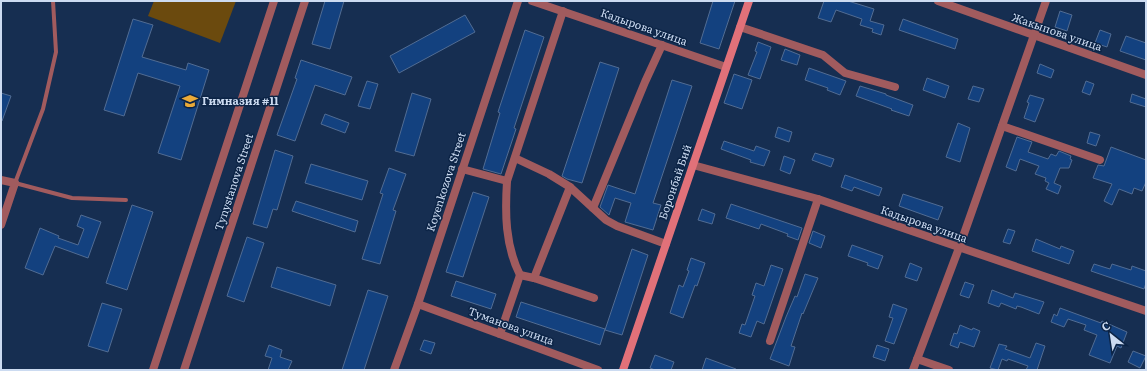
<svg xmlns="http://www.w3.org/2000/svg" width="1147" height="371" font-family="Literata,serif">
<rect width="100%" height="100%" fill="#162e51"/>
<path fill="#6b4a0e" d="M 154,1 L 236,1 L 220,43 L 148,16 Z"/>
<g fill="#13417f" stroke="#516c93">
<path d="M 325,1 L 344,1 L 330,49 L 312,44 Z"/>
<path d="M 713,1 L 735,1 L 719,49 L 700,43 Z"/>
<path d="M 824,1 L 848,1 L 874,9 L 870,21 L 884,25 L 881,35 L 872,32 L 873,29 L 860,25 L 862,19 L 836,10 L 831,22 L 818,18 Z"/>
<path d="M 1060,11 L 1072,15 L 1067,31 L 1055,27 Z"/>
<path d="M 465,15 L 475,32 L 399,73 L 390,56 Z"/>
<path d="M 133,19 L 153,25 L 142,57 L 186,70 L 188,63 L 209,70 L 181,160 L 158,153 L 180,86 L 138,73 L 124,116 L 104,110 Z"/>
<path d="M 903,19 L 958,39 L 955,49 L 899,30 Z"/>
<path d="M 525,30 L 544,37 L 514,128 L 516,129 L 501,174 L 483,169 L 500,113 L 498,112 Z"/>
<path d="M 1100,30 L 1111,34 L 1107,47 L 1095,43 Z"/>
<path d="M 1126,36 L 1146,43 L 1146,60 L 1120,51 Z"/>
<path d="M 758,42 L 771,47 L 760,79 L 748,75 L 757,52 L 755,51 Z"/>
<path d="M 785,49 L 800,55 L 797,65 L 781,60 Z"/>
<path d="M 301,60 L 352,77 L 345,95 L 315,85 L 295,141 L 277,135 L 297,79 L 295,78 Z"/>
<path d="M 600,62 L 619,68 L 582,183 L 567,179 L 562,176 Z"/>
<path d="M 1040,64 L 1054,70 L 1051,78 L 1037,73 Z"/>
<path d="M 809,68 L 846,81 L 840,95 L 827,90 L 828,88 L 805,80 Z"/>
<path d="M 734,74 L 752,80 L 742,109 L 724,103 Z"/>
<path d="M 927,78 L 949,86 L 945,98 L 923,90 Z"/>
<path d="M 672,80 L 692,86 L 653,203 L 661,205 L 653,230 L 625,222 L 631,203 L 615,198 L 609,215 L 600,207 L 608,185 L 635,194 Z"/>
<path d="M 367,81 L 378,84 L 370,109 L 358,106 Z"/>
<path d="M 1086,81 L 1094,84 L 1090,95 L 1082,92 Z"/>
<path d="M 860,86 L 886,94 L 886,95 L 913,105 L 909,116 L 891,110 L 892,109 L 856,96 Z"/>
<path d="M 973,86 L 984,89 L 979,102 L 968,99 Z"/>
<path d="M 1,93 L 11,96 L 2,121 L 1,120 Z"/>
<path d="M 412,93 L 431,99 L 414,156 L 395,151 Z"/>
<path d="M 1132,94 L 1146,99 L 1146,107 L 1130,102 Z"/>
<path d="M 1030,95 L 1044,99 L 1035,122 L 1024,118 L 1029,103 L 1027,102 Z"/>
<path d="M 325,114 L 349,123 L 345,133 L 321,124 Z"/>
<path d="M 958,123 L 970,128 L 960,162 L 946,157 Z"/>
<path d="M 778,127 L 792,132 L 789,142 L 775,137 Z"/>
<path d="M 1090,132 L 1100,135 L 1096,146 L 1087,143 Z"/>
<path d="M 1017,137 L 1032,142 L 1028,152 L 1048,159 L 1051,154 L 1056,156 L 1059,151 L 1071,156 L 1070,159 L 1072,160 L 1069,168 L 1060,168 L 1054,183 L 1061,186 L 1058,194 L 1046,189 L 1049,183 L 1045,181 L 1046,178 L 1035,174 L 1039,166 L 1020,159 L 1016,171 L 1006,167 Z"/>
<path d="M 724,141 L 754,151 L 756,146 L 770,151 L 764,166 L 750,162 L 751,160 L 721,149 Z"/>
<path d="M 1111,147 L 1146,160 L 1146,182 L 1142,191 L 1134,188 L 1132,194 L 1119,189 L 1112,205 L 1104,201 L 1112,184 L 1093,178 L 1098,165 L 1104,166 Z"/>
<path d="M 275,150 L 293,156 L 277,210 L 273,209 L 267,228 L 253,224 Z"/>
<path d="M 815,153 L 834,159 L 831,167 L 812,160 Z"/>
<path d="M 784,156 L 795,160 L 790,174 L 780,170 Z"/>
<path d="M 311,164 L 368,181 L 362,200 L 305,183 Z"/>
<path d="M 389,168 L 406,174 L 393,210 L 396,211 L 380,264 L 362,259 L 383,194 L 380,193 Z"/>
<path d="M 845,175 L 882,188 L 879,196 L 854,187 L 852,191 L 841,187 Z"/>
<path d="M 473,192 L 489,197 L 463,277 L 446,272 Z"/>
<path d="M 903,194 L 943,207 L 938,220 L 899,206 Z"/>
<path d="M 296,201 L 358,221 L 355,232 L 292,211 Z"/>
<path d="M 731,204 L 802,228 L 798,240 L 787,236 L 788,234 L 761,224 L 759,229 L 726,218 Z"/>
<path d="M 132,205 L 153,212 L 127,290 L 106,283 Z"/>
<path d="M 702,209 L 715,214 L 712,224 L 698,220 Z"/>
<path d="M 81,215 L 101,222 L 88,258 L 55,246 L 43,275 L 25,268 L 40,228 L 59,236 L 58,238 L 78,245 L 84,229 L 77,226 Z"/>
<path d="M 1008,229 L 1015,231 L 1010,244 L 1003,242 Z"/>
<path d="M 813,231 L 825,236 L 821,248 L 809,243 Z"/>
<path d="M 247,237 L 264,243 L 244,302 L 227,296 Z"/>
<path d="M 1036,239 L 1060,249 L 1061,246 L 1074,251 L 1069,264 L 1032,251 Z"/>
<path d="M 852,245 L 883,256 L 878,269 L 867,265 L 868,263 L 848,256 Z"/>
<path d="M 632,249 L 648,255 L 622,335 L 605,330 Z"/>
<path d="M 691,258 L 705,263 L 697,286 L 695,285 L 683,318 L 670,313 L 679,285 L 683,287 L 689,271 L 687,270 Z"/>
<path d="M 910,263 L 922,268 L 917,281 L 905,277 Z"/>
<path d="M 1094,264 L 1110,269 L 1112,264 L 1131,270 L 1132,266 L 1146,271 L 1146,283 L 1144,289 L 1091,271 Z"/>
<path d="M 771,265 L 783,269 L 764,324 L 757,321 L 751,337 L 739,333 L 742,324 L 745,325 L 755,296 L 752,295 L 756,283 L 764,286 Z"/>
<path d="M 277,267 L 336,285 L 330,306 L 271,287 Z"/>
<path d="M 805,274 L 818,278 L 803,314 L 802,313 L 791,346 L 795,347 L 789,366 L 770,359 L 786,317 L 795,296 L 797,297 Z"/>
<path d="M 456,281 L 496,294 L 491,309 L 451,296 Z"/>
<path d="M 965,282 L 974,285 L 969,298 L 960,295 Z"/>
<path d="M 368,290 L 388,296 L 364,370 L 342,370 Z"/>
<path d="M 992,290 L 1013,298 L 1015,293 L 1044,302 L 1039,314 L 1021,307 L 1017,306 L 1016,309 L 1001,303 L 999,307 L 988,303 Z"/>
<path d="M 521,302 L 605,329 L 600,345 L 516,317 Z"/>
<path d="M 102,303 L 122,309 L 108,352 L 88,346 Z"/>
<path d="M 893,304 L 907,309 L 894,344 L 885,341 L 893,318 L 889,317 Z"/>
<path d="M 1060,308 L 1101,323 L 1102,321 L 1127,332 L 1121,348 L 1117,346 L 1110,363 L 1089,355 L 1097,335 L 1084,330 L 1086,325 L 1068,319 L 1064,327 L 1051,322 L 1054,314 L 1057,316 Z"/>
<path d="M 960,325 L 972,330 L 973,328 L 980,331 L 974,347 L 960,342 L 958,348 L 950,345 L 954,333 L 957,334 Z"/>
<path d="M 424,340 L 435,343 L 431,354 L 420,350 Z"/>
<path d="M 1036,343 L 1045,346 L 1037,370 L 1026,370 L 1028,366 L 1008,359 L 1007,361 L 1002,359 L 998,370 L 990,368 L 999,344 L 1007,346 L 1005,349 L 1030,358 Z"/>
<path d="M 269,345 L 282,350 L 280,357 L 292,361 L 288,370 L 268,370 L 272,358 L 265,356 Z"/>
<path d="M 877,345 L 889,349 L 885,361 L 873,357 Z"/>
<path d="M 1133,351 L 1146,356 L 1140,368 L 1128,362 Z"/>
<path d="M 655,355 L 674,362 L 671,370 L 655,370 L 650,368 Z"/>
<path d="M 706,358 L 736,369 L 735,370 L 702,370 Z"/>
</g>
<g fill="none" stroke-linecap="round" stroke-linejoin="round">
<path stroke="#a15b5e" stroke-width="4" d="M 53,1 L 56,52 L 43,109 L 15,183 L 72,198 L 126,200"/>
<g stroke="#a15b5e" stroke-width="8">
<path d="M 532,1 L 726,67"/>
<path d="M 938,1 L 1146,75"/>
<path d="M 740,27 L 823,55 L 845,73 L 895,87"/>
<path d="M 1002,126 L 1100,160"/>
<path d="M 515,158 L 549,174 L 570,187 L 606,220 L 617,226 L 666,244"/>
<path d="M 693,165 L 818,199 L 1146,311"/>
<path d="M 462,169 L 507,181"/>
<path d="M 1,180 L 15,183 L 1,225"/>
<path d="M 593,208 L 645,82 L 662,45"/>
<path d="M 520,275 C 505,245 505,213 507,181 L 563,11"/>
<path d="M 534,278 L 570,187"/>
<path d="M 418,304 L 598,370"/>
<path d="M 500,334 L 520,275 L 534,278 L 594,298"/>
<path d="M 770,341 L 818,199"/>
<path d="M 917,359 L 949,370"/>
<path d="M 153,370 L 274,1"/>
<path d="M 184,370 L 305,1"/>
<path d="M 394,370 L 418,304 L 518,1"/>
<path d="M 913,370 L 959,248 L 1046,1"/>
</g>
<path stroke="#e17179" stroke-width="8" d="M 623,370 L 749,1"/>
</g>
<defs>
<symbol id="school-bare" viewBox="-9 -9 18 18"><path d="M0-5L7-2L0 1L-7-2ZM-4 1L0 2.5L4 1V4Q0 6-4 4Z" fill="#eaaa39" stroke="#0c2446" stroke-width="2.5" paint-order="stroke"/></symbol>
</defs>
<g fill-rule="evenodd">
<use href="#school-bare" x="179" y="90" width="22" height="22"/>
</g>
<g text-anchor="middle" stroke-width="3" stroke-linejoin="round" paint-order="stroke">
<g font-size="11" fill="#ccdbf1" stroke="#0c2446">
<text transform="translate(644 27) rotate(19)" y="4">Кадырова улица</text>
<text transform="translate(1057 32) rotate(19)" y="4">Жакыпова улица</text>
<text transform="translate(234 182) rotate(-72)" y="4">Tynystanova Street</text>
<text transform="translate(446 182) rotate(-72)" y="4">Koyenkozova Street</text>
<text transform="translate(675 182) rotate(-71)" y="4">Боронбай Бий</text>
<text transform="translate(924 224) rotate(19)" y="4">Кадырова улица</text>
<text transform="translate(511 326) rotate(20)" y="4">Туманова улица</text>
</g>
<g font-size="11" font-weight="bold" fill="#ccdbf1" stroke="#0c2446" text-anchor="start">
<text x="202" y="105">Гимназия #11</text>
</g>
</g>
<rect width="1147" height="371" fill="none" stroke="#ccdbf1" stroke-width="4"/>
<g transform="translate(1111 335) rotate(330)" stroke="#0c2446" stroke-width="3" paint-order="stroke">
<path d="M0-3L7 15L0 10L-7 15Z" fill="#ccdbf1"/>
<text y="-6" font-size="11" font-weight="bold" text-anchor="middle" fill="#ccdbf1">С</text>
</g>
</svg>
